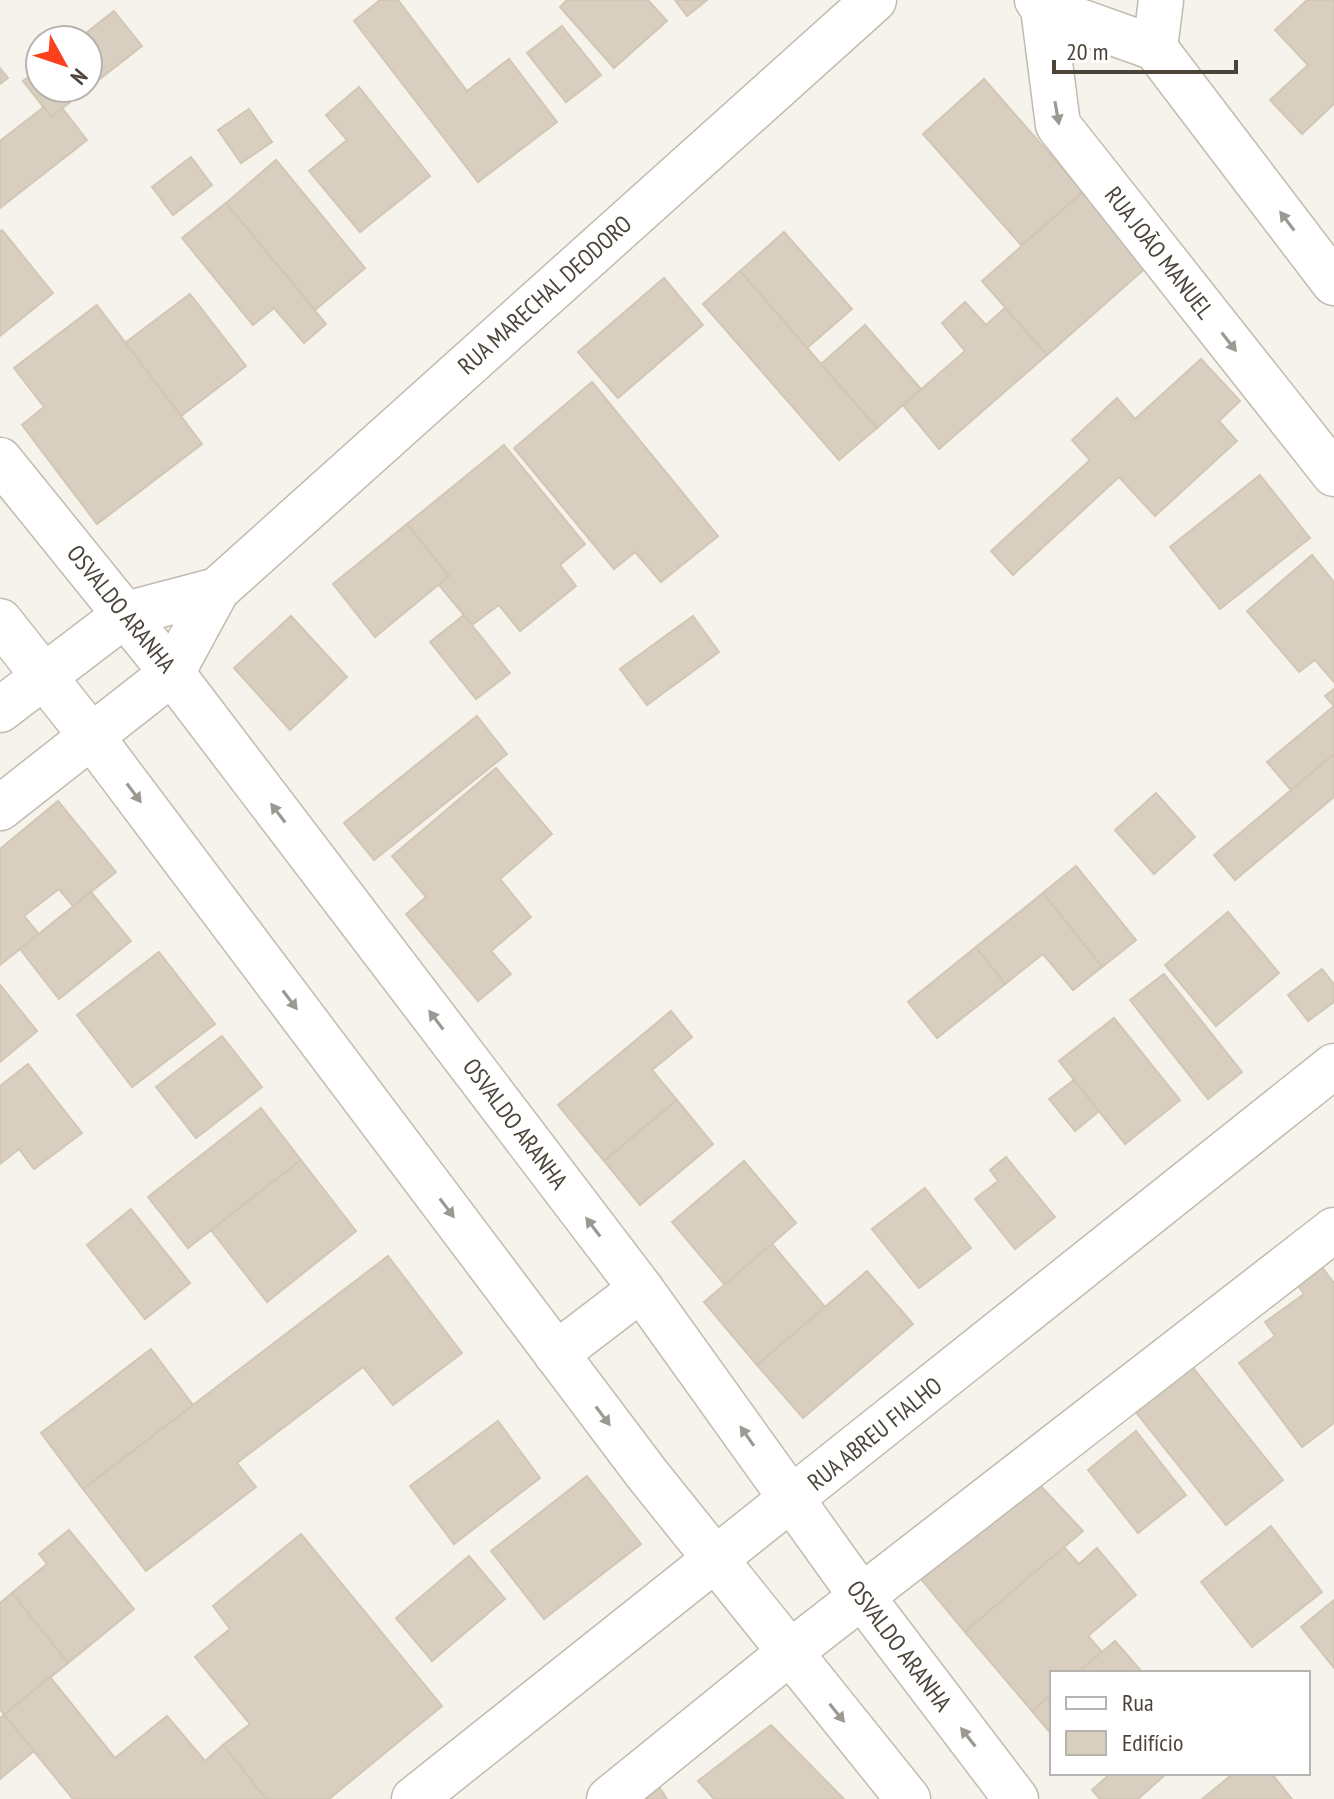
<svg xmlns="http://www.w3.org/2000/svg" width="1334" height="1799" font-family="'PT Sans Narrow',sans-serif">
<rect width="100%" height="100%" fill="#f6f3ec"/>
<g fill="#d8cfc1" stroke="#d3c7b4" stroke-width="2">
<path d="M 380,0 L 398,0 L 467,91 L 509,59 L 557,122 L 478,182 L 354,21 Z"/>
<path d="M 567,0 L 648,0 L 667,21 L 614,68 L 560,7 Z"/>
<path d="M 675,0 L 707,0 L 687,16 Z"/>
<path d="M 1307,0 L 1334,0 L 1334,104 L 1302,134 L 1270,100 L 1308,65 L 1275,30 Z"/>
<path d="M 114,11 L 142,46 L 51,117 L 23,81 L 40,68 L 40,88 L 88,88 L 88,40 L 77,40 Z"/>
<path d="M 562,26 L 601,75 L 566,102 L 527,53 Z"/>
<path d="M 0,68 L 8,78 L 0,84 Z"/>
<path d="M 984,79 L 1083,192 L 1021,245 L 923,134 Z"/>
<path d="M 359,87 L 430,176 L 360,232 L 309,171 L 347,140 L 326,115 Z"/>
<path d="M 44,107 L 51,117 L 62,108 L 87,140 L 0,208 L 0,141 Z"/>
<path d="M 249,109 L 272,142 L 241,163 L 218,130 Z"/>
<path d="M 191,157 L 212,185 L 173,215 L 152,187 Z"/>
<path d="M 276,160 L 365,268 L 315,310 L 226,203 Z"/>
<path d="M 1083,192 L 1148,266 L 1047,355 L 982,281 Z"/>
<path d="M 226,203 L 326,324 L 304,343 L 274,308 L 253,325 L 182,238 Z"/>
<path d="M 2,230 L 53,293 L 0,336 L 0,232 Z"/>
<path d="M 784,232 L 852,309 L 807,348 L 740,271 Z"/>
<path d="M 740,271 L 877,428 L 839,460 L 703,304 Z"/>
<path d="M 664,278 L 703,325 L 618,398 L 578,352 Z"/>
<path d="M 190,294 L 246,366 L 181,416 L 125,343 Z"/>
<path d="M 965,302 L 986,325 L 1005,308 L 1047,355 L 939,449 L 903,405 L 965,351 L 942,323 Z"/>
<path d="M 97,305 L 202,444 L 97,524 L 22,425 L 44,407 L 14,368 Z"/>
<path d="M 865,325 L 921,389 L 877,428 L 821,364 Z"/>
<path d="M 1201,359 L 1240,401 L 1219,421 L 1237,441 L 1155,516 L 1119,477 L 1013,575 L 991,551 L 1090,460 L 1072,440 L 1117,398 L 1135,419 Z"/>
<path d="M 592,382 L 718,536 L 661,582 L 635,552 L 614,569 L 514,448 Z"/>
<path d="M 504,445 L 585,544 L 560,565 L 576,586 L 520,631 L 499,605 L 472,625 L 439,585 L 449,576 L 407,524 Z"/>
<path d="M 1260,475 L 1310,538 L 1220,609 L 1170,547 Z"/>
<path d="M 407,524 L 449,576 L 375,637 L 333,584 Z"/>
<path d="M 1312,555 L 1334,582 L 1334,682 L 1315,660 L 1299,672 L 1247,611 Z"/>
<path d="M 464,615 L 510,673 L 476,699 L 430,642 Z"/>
<path d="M 291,616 L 347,677 L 290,730 L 234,668 Z"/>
<path d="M 693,616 L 719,652 L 647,705 L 620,669 Z"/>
<path d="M 1334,689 L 1334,754 L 1291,790 L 1267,762 L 1334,706 L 1325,696 Z"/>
<path d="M 477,716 L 507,754 L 374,860 L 344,823 Z"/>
<path d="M 1334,754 L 1334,797 L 1235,880 L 1214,855 Z"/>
<path d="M 496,768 L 552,834 L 500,879 L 531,917 L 491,951 L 511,974 L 478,1001 L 406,914 L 426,897 L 392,856 Z"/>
<path d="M 1156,793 L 1195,837 L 1154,874 L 1115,830 Z"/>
<path d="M 58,801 L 116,872 L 73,906 L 59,889 L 24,916 L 39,934 L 0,965 L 0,849 Z"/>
<path d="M 1076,866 L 1136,940 L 1102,967 L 1043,893 Z"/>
<path d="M 91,892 L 131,941 L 59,999 L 20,949 Z"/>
<path d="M 1043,893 L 1102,967 L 1073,990 L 1043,954 L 1005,984 L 976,947 Z"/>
<path d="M 1228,912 L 1279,973 L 1216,1026 L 1165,965 Z"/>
<path d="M 976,947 L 1005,984 L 937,1038 L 908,1002 Z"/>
<path d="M 159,952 L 215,1024 L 132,1087 L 77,1015 Z"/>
<path d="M 1322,969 L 1334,984 L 1334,1002 L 1308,1021 L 1288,995 Z"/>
<path d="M 1164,974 L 1242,1072 L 1208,1099 L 1130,1000 Z"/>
<path d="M 0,985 L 37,1031 L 0,1062 Z"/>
<path d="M 671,1011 L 692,1037 L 652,1070 L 677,1100 L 604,1161 L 558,1105 Z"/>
<path d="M 1114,1018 L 1180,1100 L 1125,1144 L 1059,1061 Z"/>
<path d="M 222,1036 L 262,1087 L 196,1138 L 156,1087 Z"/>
<path d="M 28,1064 L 82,1133 L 34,1169 L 19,1149 L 0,1164 L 0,1086 Z"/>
<path d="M 1074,1080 L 1099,1111 L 1075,1131 L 1049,1099 Z"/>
<path d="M 677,1100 L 713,1144 L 640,1205 L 604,1161 Z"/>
<path d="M 261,1108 L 301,1160 L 188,1248 L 148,1197 Z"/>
<path d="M 1006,1157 L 1055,1217 L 1015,1249 L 975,1199 L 998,1181 L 990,1170 Z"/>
<path d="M 301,1160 L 356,1231 L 267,1302 L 211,1230 Z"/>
<path d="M 744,1161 L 796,1223 L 725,1285 L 672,1222 Z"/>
<path d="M 925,1188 L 971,1248 L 919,1288 L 872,1229 Z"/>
<path d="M 131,1209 L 190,1283 L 145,1319 L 87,1245 Z"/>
<path d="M 772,1244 L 825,1307 L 757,1365 L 704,1302 Z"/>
<path d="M 388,1256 L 462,1353 L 393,1405 L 363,1367 L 237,1463 L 256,1487 L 146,1571 L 83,1489 Z"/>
<path d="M 1319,1263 L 1334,1283 L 1334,1423 L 1302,1447 L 1239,1363 L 1275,1336 L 1265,1322 L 1304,1294 L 1293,1279 Z"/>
<path d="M 867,1271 L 913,1324 L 803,1418 L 757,1365 Z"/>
<path d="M 151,1349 L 193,1405 L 83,1489 L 41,1433 Z"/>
<path d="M 1182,1354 L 1283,1480 L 1226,1525 L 1126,1400 Z"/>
<path d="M 498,1421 L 540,1478 L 454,1544 L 410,1486 Z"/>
<path d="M 1136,1431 L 1186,1495 L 1138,1533 L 1088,1470 Z"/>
<path d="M 587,1476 L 641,1544 L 544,1619 L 491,1551 Z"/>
<path d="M 1035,1480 L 1083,1531 L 965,1632 L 916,1573 Z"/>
<path d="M 1271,1526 L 1322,1592 L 1252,1647 L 1201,1582 Z"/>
<path d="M 69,1530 L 134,1609 L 68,1663 L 12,1593 L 47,1564 L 39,1554 Z"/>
<path d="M 301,1534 L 442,1706 L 329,1799 L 266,1799 L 223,1745 L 250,1724 L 195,1657 L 230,1629 L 213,1606 Z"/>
<path d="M 1064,1547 L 1079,1564 L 1097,1548 L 1136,1595 L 1088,1636 L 1102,1652 L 1077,1673 L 1052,1673 L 1052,1694 L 1032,1711 L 965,1632 Z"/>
<path d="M 469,1556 L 505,1599 L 432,1661 L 396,1618 Z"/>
<path d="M 12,1593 L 68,1663 L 4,1715 L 0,1709 L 0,1603 Z"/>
<path d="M 1334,1600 L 1334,1668 L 1301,1627 Z"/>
<path d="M 1115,1641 L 1143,1673 L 1077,1673 L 1102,1652 Z"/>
<path d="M 50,1677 L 115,1758 L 167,1716 L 205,1761 L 223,1745 L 266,1799 L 73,1799 L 4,1715 Z"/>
<path d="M 1052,1694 L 1052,1735 L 1032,1711 Z"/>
<path d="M 4,1715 L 34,1751 L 0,1779 L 0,1718 Z"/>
<path d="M 771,1725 L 844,1799 L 714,1799 L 698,1781 Z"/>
<path d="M 1111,1773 L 1167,1773 L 1138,1799 L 1100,1799 L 1092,1790 Z"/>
<path d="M 1234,1773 L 1271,1773 L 1292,1799 L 1202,1799 Z"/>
<path d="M 660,1788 L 667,1799 L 645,1799 Z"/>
</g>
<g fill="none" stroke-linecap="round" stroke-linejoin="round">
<defs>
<g id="minor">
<path d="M 1037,0 L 1043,8 L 1058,125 L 1334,474"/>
<path d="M 1043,8 L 1155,48 L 1334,283"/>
<path d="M 1155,48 L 1161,0"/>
<path d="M 0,460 L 172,673 L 641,1289 L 851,1582 L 1016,1799"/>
<path d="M 0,621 L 92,737 L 647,1474 L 908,1799"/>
<path d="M 0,710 L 126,614 L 217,590"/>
<path d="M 0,808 L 172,673 L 217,590 L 874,0"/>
<path d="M 556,1354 L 641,1289"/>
<path d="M 414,1799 L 1334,1066"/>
<path d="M 609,1799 L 789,1653 L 1334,1230"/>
</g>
</defs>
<use href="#minor" stroke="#c2bbae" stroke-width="47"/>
<use href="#minor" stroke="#fff" stroke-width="44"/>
</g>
<defs><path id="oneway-solid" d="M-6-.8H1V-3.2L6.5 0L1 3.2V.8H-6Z" transform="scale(2)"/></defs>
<g fill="#9c9892">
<use href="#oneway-solid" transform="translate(1057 113) rotate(80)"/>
<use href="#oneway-solid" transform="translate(1287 221) rotate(-127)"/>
<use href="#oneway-solid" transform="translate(1229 342) rotate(52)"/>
<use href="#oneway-solid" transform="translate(134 793) rotate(53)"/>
<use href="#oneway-solid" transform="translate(278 813) rotate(-127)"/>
<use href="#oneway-solid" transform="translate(290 1000) rotate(53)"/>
<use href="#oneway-solid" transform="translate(436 1020) rotate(-127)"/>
<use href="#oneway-solid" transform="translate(447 1208) rotate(53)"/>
<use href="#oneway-solid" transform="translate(593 1227) rotate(-127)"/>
<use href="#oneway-solid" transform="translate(603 1416) rotate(53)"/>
<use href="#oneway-solid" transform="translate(747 1436) rotate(-125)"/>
<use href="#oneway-solid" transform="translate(837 1713) rotate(51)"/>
<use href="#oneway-solid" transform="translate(968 1737) rotate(-128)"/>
</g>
<g text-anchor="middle" stroke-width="6" stroke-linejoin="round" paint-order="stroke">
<g font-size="24" fill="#4b4439" stroke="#fff">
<text transform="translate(1159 253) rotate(52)" y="8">RUA JOÃO MANUEL</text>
<text transform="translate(545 295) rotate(-42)" y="8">RUA MARECHAL DEODORO</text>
<text transform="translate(121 609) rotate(51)" y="8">OSVALDO ARANHA</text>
<text transform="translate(515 1124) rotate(53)" y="8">OSVALDO ARANHA</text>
<text transform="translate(875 1434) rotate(-39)" y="8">RUA ABREU FIALHO</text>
<text transform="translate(899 1646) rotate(53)" y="8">OSVALDO ARANHA</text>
</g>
</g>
<rect x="1050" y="1671" width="260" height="104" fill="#ffffff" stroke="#b7b4b0" stroke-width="2"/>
<rect x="1066" y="1697" width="40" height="12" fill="#ffffff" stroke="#b7b4b0" stroke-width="2"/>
<text x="1122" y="1711" font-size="24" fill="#4b4439">Rua</text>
<rect x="1066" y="1731" width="40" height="24" fill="#d8cfc1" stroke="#b7b4b0" stroke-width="2"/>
<text x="1122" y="1751" font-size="24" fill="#4b4439">Edifício</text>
<g transform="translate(64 64) rotate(130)"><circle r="38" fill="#ffffff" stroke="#b7b4b0" stroke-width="2"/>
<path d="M0-6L14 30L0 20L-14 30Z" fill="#fc3f1d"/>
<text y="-12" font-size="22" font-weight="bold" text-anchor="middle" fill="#4b4439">N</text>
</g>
<path d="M1054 60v12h182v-12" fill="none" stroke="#4b4439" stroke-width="4"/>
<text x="1066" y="60" font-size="24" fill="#4b4439" stroke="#ffffff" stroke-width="6" paint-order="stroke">20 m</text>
</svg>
